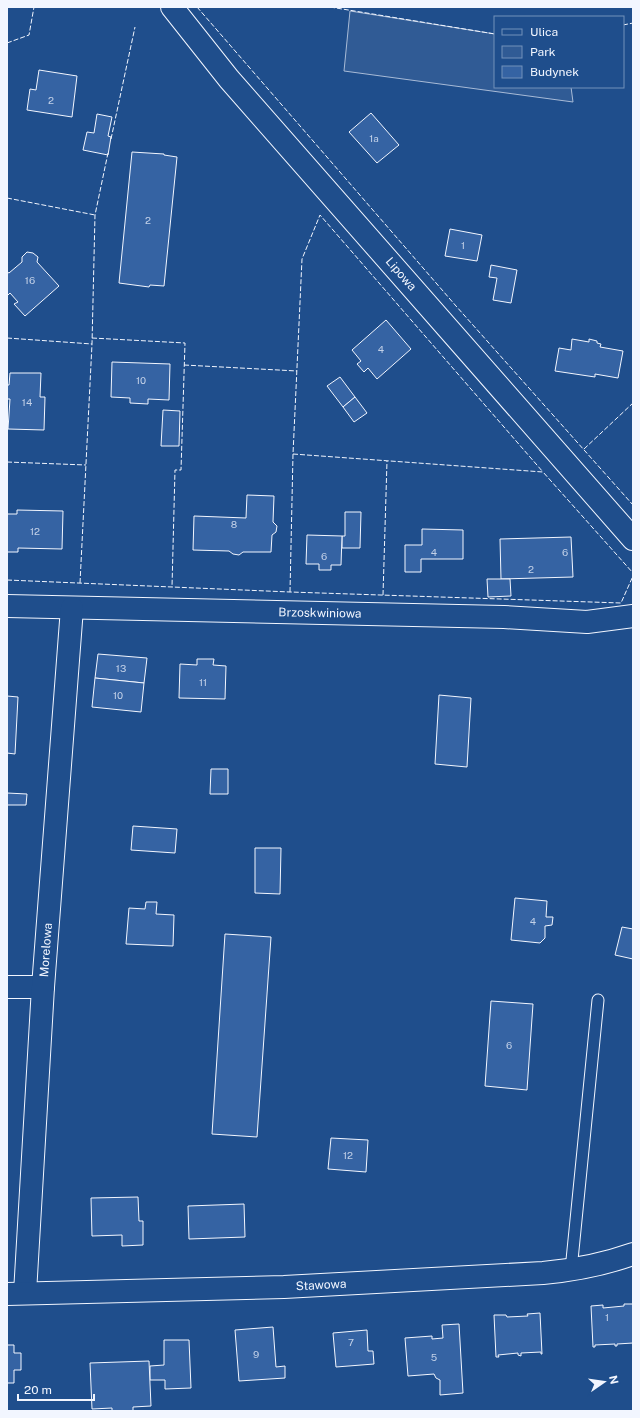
<svg xmlns="http://www.w3.org/2000/svg" width="640" height="1418" font-family="'Public Sans',sans-serif">
<rect width="100%" height="100%" fill="#1f4e8c"/>
<path fill="#305b95" stroke="#a8bbd7" d="M 350,11 L 495,34 L 495,87 L 571,87 L 573,102 L 344,71 Z"/>
<g fill="#3563a3" stroke="#f2f6ff">
<path d="M 39,70 L 77,76 L 72,117 L 27,110 L 30,89 L 36,90 Z"/>
<path d="M 371,113 L 399,145 L 377,163 L 349,132 Z"/>
<path d="M 97,114 L 112,117 L 108,136 L 111,137 L 108,155 L 83,150 L 87,132 L 94,133 Z"/>
<path d="M 132,152 L 164,154 L 164,155 L 177,157 L 164,286 L 150,285 L 149,287 L 119,283 Z"/>
<path d="M 450,229 L 482,235 L 477,261 L 445,256 Z"/>
<path d="M 27,252 L 33,253 L 38,257 L 37,262 L 59,286 L 25,316 L 14,304 L 18,302 L 10,293 L 7,296 L 7,272 L 9,273 L 22,262 L 22,257 Z"/>
<path d="M 491,265 L 517,270 L 511,303 L 493,300 L 497,278 L 489,277 Z"/>
<path d="M 386,320 L 411,349 L 377,379 L 368,368 L 364,372 L 357,364 L 361,361 L 352,350 Z"/>
<path d="M 572,339 L 589,342 L 589,339 L 597,341 L 597,343 L 601,344 L 600,347 L 623,351 L 618,378 L 595,374 L 595,377 L 555,371 L 559,348 L 571,350 Z"/>
<path d="M 112,362 L 170,364 L 169,400 L 148,399 L 148,404 L 130,403 L 130,398 L 111,397 Z"/>
<path d="M 10,373 L 41,373 L 40,397 L 45,397 L 44,430 L 8,429 L 10,399 L 7,399 L 7,385 L 9,385 Z"/>
<path d="M 340,377 L 355,397 L 343,407 L 327,386 Z"/>
<path d="M 355,397 L 367,413 L 354,422 L 343,407 Z"/>
<path d="M 163,410 L 180,411 L 179,446 L 161,446 Z"/>
<path d="M 247,495 L 274,496 L 273,522 L 277,526 L 276,532 L 272,535 L 271,552 L 243,552 L 239,555 L 233,554 L 229,551 L 193,550 L 194,516 L 246,518 Z"/>
<path d="M 17,510 L 63,511 L 62,549 L 18,548 L 18,552 L 7,552 L 7,514 L 17,514 Z"/>
<path d="M 345,512 L 361,512 L 360,548 L 342,548 L 342,536 L 345,536 Z"/>
<path d="M 422,529 L 463,530 L 463,559 L 421,559 L 421,572 L 405,572 L 405,545 L 422,545 Z"/>
<path d="M 307,535 L 342,536 L 341,565 L 331,565 L 331,570 L 319,570 L 319,564 L 306,564 Z"/>
<path d="M 571,537 L 573,577 L 501,579 L 500,539 Z"/>
<path d="M 487,579 L 510,579 L 511,596 L 488,597 Z"/>
<path d="M 98,654 L 147,658 L 144,683 L 95,678 Z"/>
<path d="M 197,659 L 214,659 L 213,665 L 226,666 L 225,699 L 179,698 L 180,664 L 197,665 Z"/>
<path d="M 95,678 L 144,683 L 141,712 L 92,707 Z"/>
<path d="M 439,695 L 471,698 L 467,767 L 435,764 Z"/>
<path d="M 7,696 L 18,697 L 15,754 L 7,753 Z"/>
<path d="M 211,769 L 228,769 L 228,794 L 210,794 Z"/>
<path d="M 7,793 L 27,794 L 26,805 L 7,805 Z"/>
<path d="M 133,826 L 177,829 L 175,853 L 131,850 Z"/>
<path d="M 255,848 L 281,848 L 280,894 L 255,893 Z"/>
<path d="M 515,898 L 547,901 L 546,917 L 553,917 L 552,925 L 545,926 L 545,938 L 540,943 L 511,940 Z"/>
<path d="M 146,902 L 157,902 L 156,914 L 174,915 L 173,946 L 126,944 L 129,908 L 145,909 Z"/>
<path d="M 622,927 L 633,929 L 633,959 L 615,955 Z"/>
<path d="M 225,934 L 271,937 L 257,1137 L 212,1134 Z"/>
<path d="M 491,1001 L 533,1004 L 527,1090 L 485,1086 Z"/>
<path d="M 331,1138 L 368,1140 L 366,1172 L 328,1169 Z"/>
<path d="M 138,1197 L 139,1221 L 143,1221 L 143,1245 L 122,1246 L 122,1235 L 92,1236 L 91,1198 Z"/>
<path d="M 244,1204 L 245,1237 L 189,1239 L 188,1206 Z"/>
<path d="M 624,1304 L 633,1304 L 633,1343 L 617,1344 L 617,1346 L 615,1346 L 615,1344 L 595,1345 L 595,1347 L 593,1347 L 591,1306 L 603,1305 L 603,1308 L 624,1306 Z"/>
<path d="M 540,1313 L 542,1354 L 541,1354 L 541,1352 L 521,1353 L 521,1356 L 518,1355 L 518,1353 L 498,1355 L 499,1357 L 496,1357 L 494,1315 L 506,1315 L 507,1317 L 528,1316 L 527,1314 Z"/>
<path d="M 459,1324 L 463,1393 L 440,1395 L 440,1380 L 436,1378 L 434,1374 L 408,1376 L 405,1338 L 432,1336 L 432,1339 L 443,1338 L 442,1325 Z"/>
<path d="M 273,1327 L 276,1367 L 285,1366 L 285,1378 L 239,1381 L 235,1330 Z"/>
<path d="M 367,1330 L 368,1351 L 373,1351 L 374,1364 L 336,1367 L 333,1333 Z"/>
<path d="M 164,1340 L 189,1340 L 191,1388 L 165,1389 L 165,1380 L 150,1380 L 150,1366 L 164,1365 Z"/>
<path d="M 7,1345 L 14,1345 L 14,1353 L 21,1353 L 21,1370 L 14,1370 L 14,1383 L 7,1383 Z"/>
<path d="M 149,1361 L 151,1406 L 133,1407 L 133,1411 L 112,1411 L 112,1408 L 92,1409 L 90,1363 Z"/>
</g>
<g fill="none" stroke-linecap="round" stroke-linejoin="round">
<defs>
<path id="service" d="M 571,1270 L 598,1000"/>
<g id="minor">
<path d="M 172,7 L 229,79 L 633,539"/>
<path d="M 7,606 L 504,617 L 587,622 L 633,616"/>
<path d="M 7,987 L 43,987"/>
<path d="M 25,1293 L 43,987 L 72,608"/>
<path d="M 7,1294 L 284,1287 L 543,1273 C 576,1270 602,1265 633,1254"/>
</g>
</defs>
<use href="#service" stroke="#f2f6ff" stroke-width="13"/>
<use href="#minor" stroke="#f2f6ff" stroke-width="24"/>
<use href="#service" stroke="#1f4e8c" stroke-width="11"/>
<use href="#minor" stroke="#1f4e8c" stroke-width="22"/>
<g stroke="#f2f6ff" stroke-width="1" stroke-dasharray="5 2" stroke-linecap="butt">
<path d="M 197,7 L 456,306 L 633,505"/>
<path d="M 330,7 L 495,34"/>
<path d="M 623,25 L 633,23"/>
<path d="M 7,43 L 29,35 L 34,7"/>
<path d="M 111,139 L 135,27"/>
<path d="M 7,198 L 95,215"/>
<path d="M 7,338 L 92,344 L 95,215 L 108,153"/>
<path d="M 92,338 L 185,343 L 181,470 L 175,470 L 172,587"/>
<path d="M 184,365 L 297,371"/>
<path d="M 584,449 L 633,403"/>
<path d="M 293,454 L 543,472 L 633,573"/>
<path d="M 7,462 L 86,465"/>
<path d="M 7,580 L 290,592 L 621,603 L 633,576"/>
<path d="M 80,583 L 92,344"/>
<path d="M 290,592 L 293,454 L 302,259 L 320,215 L 543,472"/>
<path d="M 383,595 L 387,461"/>
</g>
</g>
<g text-anchor="middle" stroke-width="3" stroke-linejoin="round" paint-order="stroke">
<g font-size="10" fill="#c3d1e8">
<text x="51" y="104">2</text>
<text x="374" y="142">1a</text>
<text x="148" y="224">2</text>
<text x="463" y="249">1</text>
<text x="30" y="284">16</text>
<text x="381" y="353">4</text>
<text x="141" y="384">10</text>
<text x="27" y="406">14</text>
<text x="234" y="528">8</text>
<text x="35" y="535">12</text>
<text x="434" y="556">4</text>
<text x="565" y="556">6</text>
<text x="324" y="560">6</text>
<text x="531" y="573">2</text>
<text x="121" y="672">13</text>
<text x="203" y="686">11</text>
<text x="118" y="699">10</text>
<text x="533" y="925">4</text>
<text x="509" y="1049">6</text>
<text x="348" y="1159">12</text>
<text x="607" y="1321">1</text>
<text x="351" y="1346">7</text>
<text x="256" y="1358">9</text>
<text x="434" y="1361">5</text>
</g>
<g font-size="12" fill="#f2f6ff" stroke="#1f4e8c">
<text transform="translate(401 274) rotate(49)" y="4">Lipowa</text>
<text transform="translate(320 613) rotate(1)" y="4">Brzoskwiniowa</text>
<text transform="translate(46 950) rotate(-86)" y="4">Morelowa</text>
<text transform="translate(321 1285) rotate(-3)" y="4">Stawowa</text>
</g>
</g>
<rect width="640" height="1418" fill="none" stroke="#f2f6ff" stroke-width="16"/>
<rect x="494" y="16" width="130" height="72" fill="#1f4e8c" stroke="#7391ba"/>
<rect x="502" y="29" width="20" height="6" fill="#1f4e8c" stroke="#7391ba"/>
<text x="530" y="36" font-size="12" fill="#f2f6ff">Ulica</text>
<rect x="502" y="46" width="20" height="12" fill="#305b95" stroke="#7391ba"/>
<text x="530" y="56" font-size="12" fill="#f2f6ff">Park</text>
<rect x="502" y="66" width="20" height="12" fill="#3563a3" stroke="#7391ba"/>
<text x="530" y="76" font-size="12" fill="#f2f6ff">Budynek</text>
<g transform="translate(604 1382) rotate(77)" stroke="#1f4e8c" stroke-width="3" paint-order="stroke">
<path d="M0-3L7 15L0 10L-7 15Z" fill="#f2f6ff"/>
<text y="-6" font-size="11" font-weight="bold" text-anchor="middle" fill="#f2f6ff">N</text>
</g>
<path d="M18 1394v6h76v-6" fill="none" stroke="#f2f6ff" stroke-width="2"/>
<text x="24" y="1394" font-size="12" fill="#f2f6ff" stroke="#1f4e8c" stroke-width="3" paint-order="stroke">20 m</text>
</svg>
